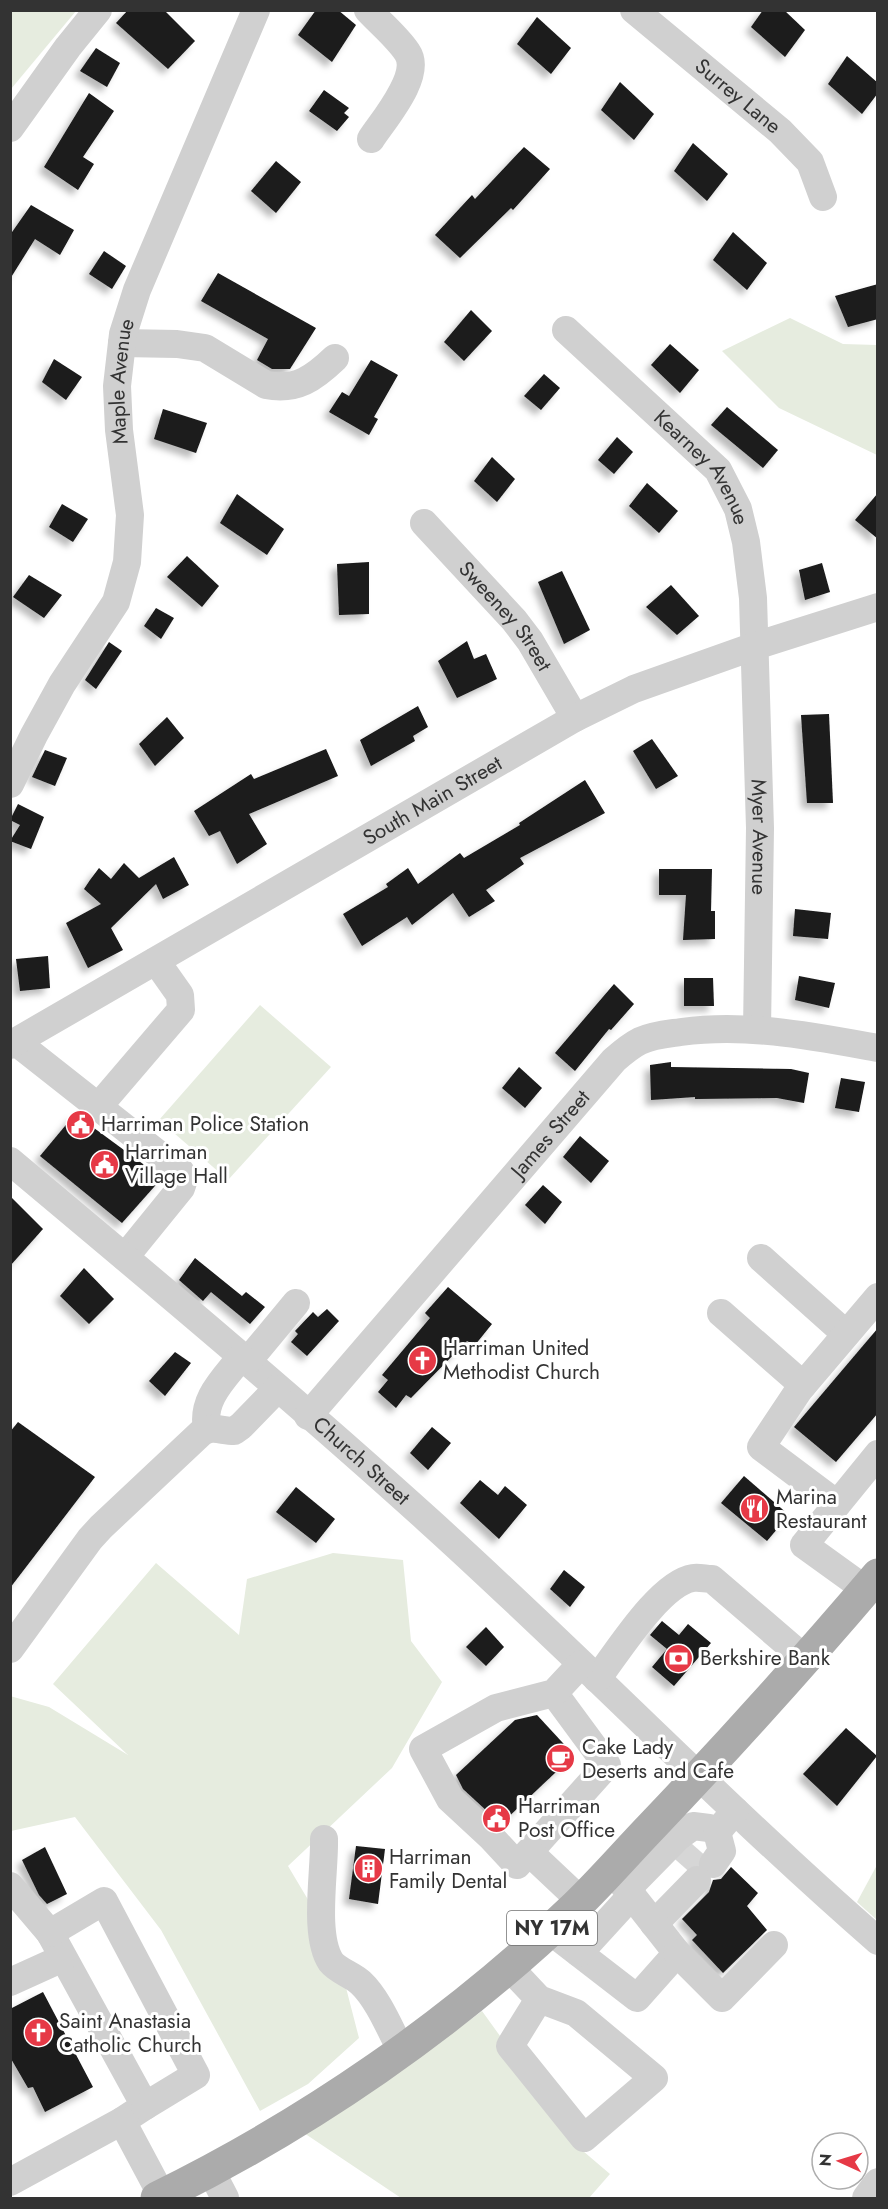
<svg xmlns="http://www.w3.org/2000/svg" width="888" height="2209" font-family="Jost,sans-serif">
<defs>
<filter id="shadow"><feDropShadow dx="-5.5" dy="5.5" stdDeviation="3" flood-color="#0004"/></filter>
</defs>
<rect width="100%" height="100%" fill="#fff"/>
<g fill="#e6ecdf">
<path d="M 11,10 L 76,11 L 11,89 L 10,11 Z"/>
<path d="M 790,318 L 843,344 L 877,345 L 877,455 L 779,408 L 722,351 Z"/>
<path d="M 260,1005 L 331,1067 L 228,1180 L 159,1120 Z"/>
<path d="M 333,1553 L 403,1560 L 411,1641 L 442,1682 L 392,1768 L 288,1866 L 335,1945 L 359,2038 L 308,2084 L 260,2111 L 161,1930 L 75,1817 L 11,1831 L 10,1696 L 49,1707 L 128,1755 L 53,1684 L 156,1563 L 239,1635 L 247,1579 Z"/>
<path d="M 877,1865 L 877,1920 L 857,1902 Z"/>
<path d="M 482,2011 L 583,2151 L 610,2174 L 589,2198 L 401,2198 L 301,2131 L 400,2072 Z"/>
</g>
<g fill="#1a1a1a" filter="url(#shadow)">
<path d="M 128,10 L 164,10 L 195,41 L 168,69 L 116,23 Z"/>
<path d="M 316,10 L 338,10 L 356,25 L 332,62 L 298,35 Z"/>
<path d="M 763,10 L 784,10 L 805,30 L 785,57 L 751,27 Z"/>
<path d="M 537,17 L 571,48 L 551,74 L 517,44 Z"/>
<path d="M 96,48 L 120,63 L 107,87 L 80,71 Z"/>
<path d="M 847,56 L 878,83 L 878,93 L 862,114 L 828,84 Z"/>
<path d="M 620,82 L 654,114 L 634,140 L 601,110 Z"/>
<path d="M 324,90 L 349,108 L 344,113 L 349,117 L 337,131 L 309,111 Z"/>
<path d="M 89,93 L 114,111 L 83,157 L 94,164 L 78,190 L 44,167 Z"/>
<path d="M 693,143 L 728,174 L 707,201 L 674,171 Z"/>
<path d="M 524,147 L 550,169 L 513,210 L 511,208 L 460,258 L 435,235 L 472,195 L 475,199 Z"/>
<path d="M 276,161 L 301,182 L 276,213 L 251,191 Z"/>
<path d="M 31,205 L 74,230 L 60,255 L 35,239 L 10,279 L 10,235 Z"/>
<path d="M 733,232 L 767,263 L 747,290 L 713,260 Z"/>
<path d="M 104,251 L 126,266 L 112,289 L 89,274 Z"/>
<path d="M 218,273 L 316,328 L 290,369 L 272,369 L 257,360 L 268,339 L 201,301 Z"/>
<path d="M 878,284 L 878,319 L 848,327 L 835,296 Z"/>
<path d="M 471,310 L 492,331 L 464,361 L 444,342 Z"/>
<path d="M 670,344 L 699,370 L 680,393 L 651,365 Z"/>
<path d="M 54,359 L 82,377 L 66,400 L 42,382 Z"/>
<path d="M 371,360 L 398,375 L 374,417 L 378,419 L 369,435 L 329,412 L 342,392 L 349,396 Z"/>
<path d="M 544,374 L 560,388 L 541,410 L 524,396 Z"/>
<path d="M 727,407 L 778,450 L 763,468 L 711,425 Z"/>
<path d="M 163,409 L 207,423 L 196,453 L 154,439 Z"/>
<path d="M 617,437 L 633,452 L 614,474 L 598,460 Z"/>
<path d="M 492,457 L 515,479 L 497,502 L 474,481 Z"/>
<path d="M 647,483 L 678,511 L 659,533 L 629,506 Z"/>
<path d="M 878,493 L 878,539 L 855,520 Z"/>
<path d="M 237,494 L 284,529 L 267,555 L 220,523 Z"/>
<path d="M 62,504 L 88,519 L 73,542 L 49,527 Z"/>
<path d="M 187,556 L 219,586 L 202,607 L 167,577 Z"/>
<path d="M 369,562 L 369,614 L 339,615 L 337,564 Z"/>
<path d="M 822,563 L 830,592 L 805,600 L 799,570 Z"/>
<path d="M 562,571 L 590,630 L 564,644 L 538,582 Z"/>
<path d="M 29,575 L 62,595 L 44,618 L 13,597 Z"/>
<path d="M 671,585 L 699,616 L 677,635 L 646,607 Z"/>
<path d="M 156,608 L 174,618 L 161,639 L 144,626 Z"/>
<path d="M 467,641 L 474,659 L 486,654 L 497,679 L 457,698 L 438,661 Z"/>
<path d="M 109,642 L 122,651 L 96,689 L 85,680 Z"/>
<path d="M 418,706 L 428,727 L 413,736 L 415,741 L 371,766 L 360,740 Z"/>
<path d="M 829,714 L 833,803 L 807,803 L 801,715 Z"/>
<path d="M 167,717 L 184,738 L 155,766 L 139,744 Z"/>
<path d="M 652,739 L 678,776 L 656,789 L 633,751 Z"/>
<path d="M 326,749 L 338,776 L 249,814 L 267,844 L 237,864 L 220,831 L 209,836 L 194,811 L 251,774 L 254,779 Z"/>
<path d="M 45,750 L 67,758 L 55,786 L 32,777 Z"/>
<path d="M 585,780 L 605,813 L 520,858 L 524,864 L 486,890 L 495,901 L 469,917 L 453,893 L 412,925 L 407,917 L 362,946 L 343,914 L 388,887 L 386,884 L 408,868 L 418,884 L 460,853 L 464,858 L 520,825 L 519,823 Z"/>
<path d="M 18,804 L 44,817 L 31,849 L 10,841 L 20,825 L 10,820 Z"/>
<path d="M 174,857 L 189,885 L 163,899 L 156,884 L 111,928 L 123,950 L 88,968 L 66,923 L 101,904 L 84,889 L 90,880 L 99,868 L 111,879 L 124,863 L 139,878 Z"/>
<path d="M 659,869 L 712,869 L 711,911 L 715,911 L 715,939 L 683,940 L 686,895 L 659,895 Z"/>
<path d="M 795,909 L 831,913 L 828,939 L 793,936 Z"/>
<path d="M 48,956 L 50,988 L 20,991 L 16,959 Z"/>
<path d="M 799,976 L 835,983 L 829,1008 L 795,1000 Z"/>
<path d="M 684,978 L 713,978 L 714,1006 L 684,1006 Z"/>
<path d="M 614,984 L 634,1004 L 611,1030 L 609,1029 L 575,1071 L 555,1053 Z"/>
<path d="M 671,1062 L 671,1067 L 791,1069 L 809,1073 L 804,1103 L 777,1098 L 695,1099 L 695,1097 L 651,1100 L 650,1065 Z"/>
<path d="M 519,1067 L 542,1088 L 525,1108 L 502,1088 Z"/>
<path d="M 841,1078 L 865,1082 L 859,1112 L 835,1108 Z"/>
<path d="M 75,1114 L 162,1178 L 122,1223 L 40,1156 Z"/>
<path d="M 580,1136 L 609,1161 L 591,1183 L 563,1157 Z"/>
<path d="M 543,1185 L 562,1202 L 545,1224 L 525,1205 Z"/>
<path d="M 10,1196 L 43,1229 L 10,1266 Z"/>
<path d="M 195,1258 L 242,1296 L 246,1292 L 265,1307 L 250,1324 L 211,1292 L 203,1301 L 179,1280 Z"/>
<path d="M 84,1268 L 114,1299 L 89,1324 L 60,1296 Z"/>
<path d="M 448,1287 L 492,1324 L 475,1345 L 467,1341 L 411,1398 L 406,1395 L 396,1408 L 378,1392 L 388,1380 L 382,1375 L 430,1318 L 425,1313 Z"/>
<path d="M 327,1309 L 339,1321 L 307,1356 L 291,1342 L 298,1334 L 295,1331 L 313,1312 L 318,1317 Z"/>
<path d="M 878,1328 L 878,1413 L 836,1462 L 794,1427 Z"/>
<path d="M 175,1352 L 191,1363 L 165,1396 L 149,1381 Z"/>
<path d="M 18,1422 L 95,1477 L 10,1588 L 10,1432 Z"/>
<path d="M 432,1427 L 451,1443 L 428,1470 L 410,1453 Z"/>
<path d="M 744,1476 L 789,1515 L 767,1541 L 721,1503 Z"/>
<path d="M 480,1480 L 498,1495 L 505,1486 L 527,1505 L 499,1539 L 460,1503 Z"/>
<path d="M 296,1487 L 335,1519 L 316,1543 L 276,1512 Z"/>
<path d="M 564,1570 L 585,1587 L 570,1607 L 550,1589 Z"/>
<path d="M 662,1621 L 679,1635 L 688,1624 L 711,1643 L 674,1686 L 652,1667 L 667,1649 L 650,1635 Z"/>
<path d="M 486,1627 L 504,1647 L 486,1666 L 466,1647 Z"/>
<path d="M 537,1715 L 574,1755 L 501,1824 L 463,1789 L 456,1775 L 515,1720 Z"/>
<path d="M 846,1728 L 877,1756 L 837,1806 L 803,1774 Z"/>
<path d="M 356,1846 L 385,1849 L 378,1904 L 349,1899 Z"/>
<path d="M 45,1847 L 67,1894 L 47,1904 L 39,1895 L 22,1860 Z"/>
<path d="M 731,1867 L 758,1893 L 747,1906 L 767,1930 L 723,1973 L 692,1940 L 697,1935 L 682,1919 L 709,1892 L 713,1880 L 721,1879 Z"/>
<path d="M 43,1992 L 93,2087 L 45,2112 L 33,2087 L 28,2088 L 10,2057 L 10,2009 Z"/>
</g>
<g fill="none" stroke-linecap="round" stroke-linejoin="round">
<path stroke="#d6d6d6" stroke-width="28" stroke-dasharray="28 14" stroke-linecap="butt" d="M 685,1868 L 700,1851"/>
<g stroke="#d0d0d0" stroke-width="28">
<path d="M 368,10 C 381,24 397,37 407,52 C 423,75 384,119 371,139"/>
<path id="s1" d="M 634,10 L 780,131 L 810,162 L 823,197"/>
<path d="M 10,128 L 68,47 L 98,10"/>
<path id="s2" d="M 566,330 L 718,470 L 738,509 L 746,542 L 753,598 L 760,828 L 757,1030"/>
<path d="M 122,343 L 177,344 L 205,348 L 266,385 C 297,391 314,378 335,358"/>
<path id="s3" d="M 424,523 L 514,620 L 530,641 L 575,718"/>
<path id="s4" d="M 10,784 L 34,735 L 62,684 L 116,602 L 127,562 L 130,515 L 119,430 L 117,386 L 123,334 L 137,290 L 256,10"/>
<path d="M 16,1042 L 181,1172 L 184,1179 L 181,1188 L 125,1257"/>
<path id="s5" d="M 10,1045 L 575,718 L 634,689 L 755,646 L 878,607"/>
<path d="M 98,1107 L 181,1010 L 180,995 L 156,961"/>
<path id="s6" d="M 10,1161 C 151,1279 292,1397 428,1520 C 581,1658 723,1806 878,1941"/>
<path d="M 761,1258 L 846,1334"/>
<path d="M 721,1313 L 803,1385"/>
<path d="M 247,1362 L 296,1303"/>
<path id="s7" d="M 308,1416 L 614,1060 C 622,1053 630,1046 640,1041 C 653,1035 667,1034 681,1032 C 747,1023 812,1036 878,1048"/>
<path d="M 207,1429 C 201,1399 224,1379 241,1357"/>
<path d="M 837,1504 L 761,1447 L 799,1390 L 878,1297"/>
<path d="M 865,1589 L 804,1545 L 878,1454"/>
<path d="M 10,1649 L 90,1539 L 101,1527 L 201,1433 C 212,1425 221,1431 234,1431 L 241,1426 L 277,1389"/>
<path d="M 597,1679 C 617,1653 660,1583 693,1578 C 699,1577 706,1579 712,1579 L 804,1658"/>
<path d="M 679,1836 L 693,1826 L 709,1828 L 717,1832 L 735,1811"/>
<path d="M 324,1839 C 325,1871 313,1935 331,1962 C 338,1971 353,1975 361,1983 C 378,1999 390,2029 401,2050"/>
<path d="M 529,1852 L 607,1765 L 554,1693"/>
<path d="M 713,1864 L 722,1851 L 717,1832"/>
<path d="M 10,1886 L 50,1933 L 145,2106 L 122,2121"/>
<path d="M 627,1889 L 679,1836 L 661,1817"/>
<path d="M 581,1901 L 529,1852 L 517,1865 L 491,1837 L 450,1799 L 423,1749 L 496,1708 L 554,1693 L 581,1664"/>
<path d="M 654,1924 L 697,1880"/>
<path d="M 549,1930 L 637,1998 L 677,1953 L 611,1869"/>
<path d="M 50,1933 L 104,1901 L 196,2075 L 145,2106"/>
<path d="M 579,1953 L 632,1895"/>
<path d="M 677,1953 L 722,1998 L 774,1945"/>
<path d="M 508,1966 L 539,1999 L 576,2013 L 654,2078 L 584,2138 L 510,2046 L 539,1999"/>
<path d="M 10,1982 L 63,1958"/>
<path d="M 211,2171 L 225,2198"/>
<path d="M 10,2182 L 122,2121 L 162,2196"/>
<path d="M 866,2198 L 878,2182"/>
</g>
<path stroke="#ababab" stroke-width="33" d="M 157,2198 C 308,2124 453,2024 575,1907 C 602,1881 626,1853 652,1826 C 729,1745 805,1661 878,1575"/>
</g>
<defs>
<symbol id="civic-disc" viewBox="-11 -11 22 22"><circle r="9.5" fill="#e63946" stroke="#fff"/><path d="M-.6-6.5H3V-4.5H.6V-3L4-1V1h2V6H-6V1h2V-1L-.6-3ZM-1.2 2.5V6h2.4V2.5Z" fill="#fff"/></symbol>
<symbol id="church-disc" viewBox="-11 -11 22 22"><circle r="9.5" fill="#e63946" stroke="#fff"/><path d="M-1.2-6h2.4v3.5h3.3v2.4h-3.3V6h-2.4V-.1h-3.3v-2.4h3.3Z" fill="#fff"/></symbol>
<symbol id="restaurant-disc" viewBox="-11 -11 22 22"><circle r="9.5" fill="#e63946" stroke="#fff"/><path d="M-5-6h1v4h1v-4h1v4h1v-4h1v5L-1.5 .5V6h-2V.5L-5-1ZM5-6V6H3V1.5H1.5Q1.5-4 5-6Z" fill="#fff"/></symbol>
<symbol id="bank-disc" viewBox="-11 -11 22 22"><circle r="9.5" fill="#e63946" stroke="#fff"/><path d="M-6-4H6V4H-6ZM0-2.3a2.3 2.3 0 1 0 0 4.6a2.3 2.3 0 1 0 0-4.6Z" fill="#fff"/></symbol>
<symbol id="cafe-disc" viewBox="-11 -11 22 22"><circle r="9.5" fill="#e63946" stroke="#fff"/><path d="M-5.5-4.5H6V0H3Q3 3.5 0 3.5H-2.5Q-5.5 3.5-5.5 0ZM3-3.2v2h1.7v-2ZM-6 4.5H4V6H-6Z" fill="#fff"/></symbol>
<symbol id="building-disc" viewBox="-11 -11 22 22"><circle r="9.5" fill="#e63946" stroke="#fff"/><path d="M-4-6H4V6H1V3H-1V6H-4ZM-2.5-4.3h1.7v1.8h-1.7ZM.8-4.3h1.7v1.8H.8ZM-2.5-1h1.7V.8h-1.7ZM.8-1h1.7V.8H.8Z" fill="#fff"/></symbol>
</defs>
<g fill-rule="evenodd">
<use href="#civic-disc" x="64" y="1108" width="33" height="33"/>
<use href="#civic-disc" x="88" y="1148" width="33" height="33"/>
<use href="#church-disc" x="406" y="1344" width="33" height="33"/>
<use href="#restaurant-disc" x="738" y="1492" width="33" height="33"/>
<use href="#bank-disc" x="662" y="1642" width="33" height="33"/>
<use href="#cafe-disc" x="544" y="1742" width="33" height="33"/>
<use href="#civic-disc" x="480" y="1802" width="33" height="33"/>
<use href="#building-disc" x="352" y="1852" width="33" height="33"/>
<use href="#church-disc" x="22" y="2016" width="33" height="33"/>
</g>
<g text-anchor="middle" stroke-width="6" stroke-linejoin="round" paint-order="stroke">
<rect fill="#fff" stroke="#707070" stroke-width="1.5" x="507" y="1911" width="90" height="34" rx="4.5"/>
<g font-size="20" font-weight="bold" fill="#333">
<text x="552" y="1935">NY 17M</text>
</g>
<g font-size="21" fill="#333" stroke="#fff">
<text dy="7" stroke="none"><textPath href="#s1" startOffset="135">Surrey Lane</textPath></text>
<text dy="7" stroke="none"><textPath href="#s4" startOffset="434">Maple Avenue</textPath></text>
<text dy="7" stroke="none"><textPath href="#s2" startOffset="195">Kearney Avenue</textPath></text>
<text dy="7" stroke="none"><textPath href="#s3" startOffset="124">Sweeney Street</textPath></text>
<text dy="7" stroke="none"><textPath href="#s5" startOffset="488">South Main Street</textPath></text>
<text dy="7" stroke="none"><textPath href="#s2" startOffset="580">Myer Avenue</textPath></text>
<text dy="7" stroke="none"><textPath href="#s7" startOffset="372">James Street</textPath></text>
<text dy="7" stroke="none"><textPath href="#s6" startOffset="462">Church Street</textPath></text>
</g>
<g font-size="21" fill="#333" stroke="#fff" text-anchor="start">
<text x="101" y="1131">Harriman Police Station</text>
<text x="125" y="1159">Harriman<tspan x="125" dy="24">Village Hall</tspan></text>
<text x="443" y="1355">Harriman United<tspan x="443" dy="24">Methodist Church</tspan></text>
<text x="776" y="1504">Marina<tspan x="776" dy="24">Restaurant</tspan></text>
<text x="700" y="1665">Berkshire Bank</text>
<text x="582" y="1754">Cake Lady<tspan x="582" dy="24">Deserts and Cafe</tspan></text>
<text x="518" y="1813">Harriman<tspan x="518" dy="24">Post Office</tspan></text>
<text x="389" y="1864">Harriman<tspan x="389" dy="24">Family Dental</tspan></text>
<text x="59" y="2028">Saint Anastasia<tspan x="59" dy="24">Catholic Church</tspan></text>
</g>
</g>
<rect width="888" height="2209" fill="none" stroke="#333333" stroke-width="24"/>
<g transform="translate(840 2161) rotate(274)"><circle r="28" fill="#ffffff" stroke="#adadad" stroke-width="1.5"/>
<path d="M0-4.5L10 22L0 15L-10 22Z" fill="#e63946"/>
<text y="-9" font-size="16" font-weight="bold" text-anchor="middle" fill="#333333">N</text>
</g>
</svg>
